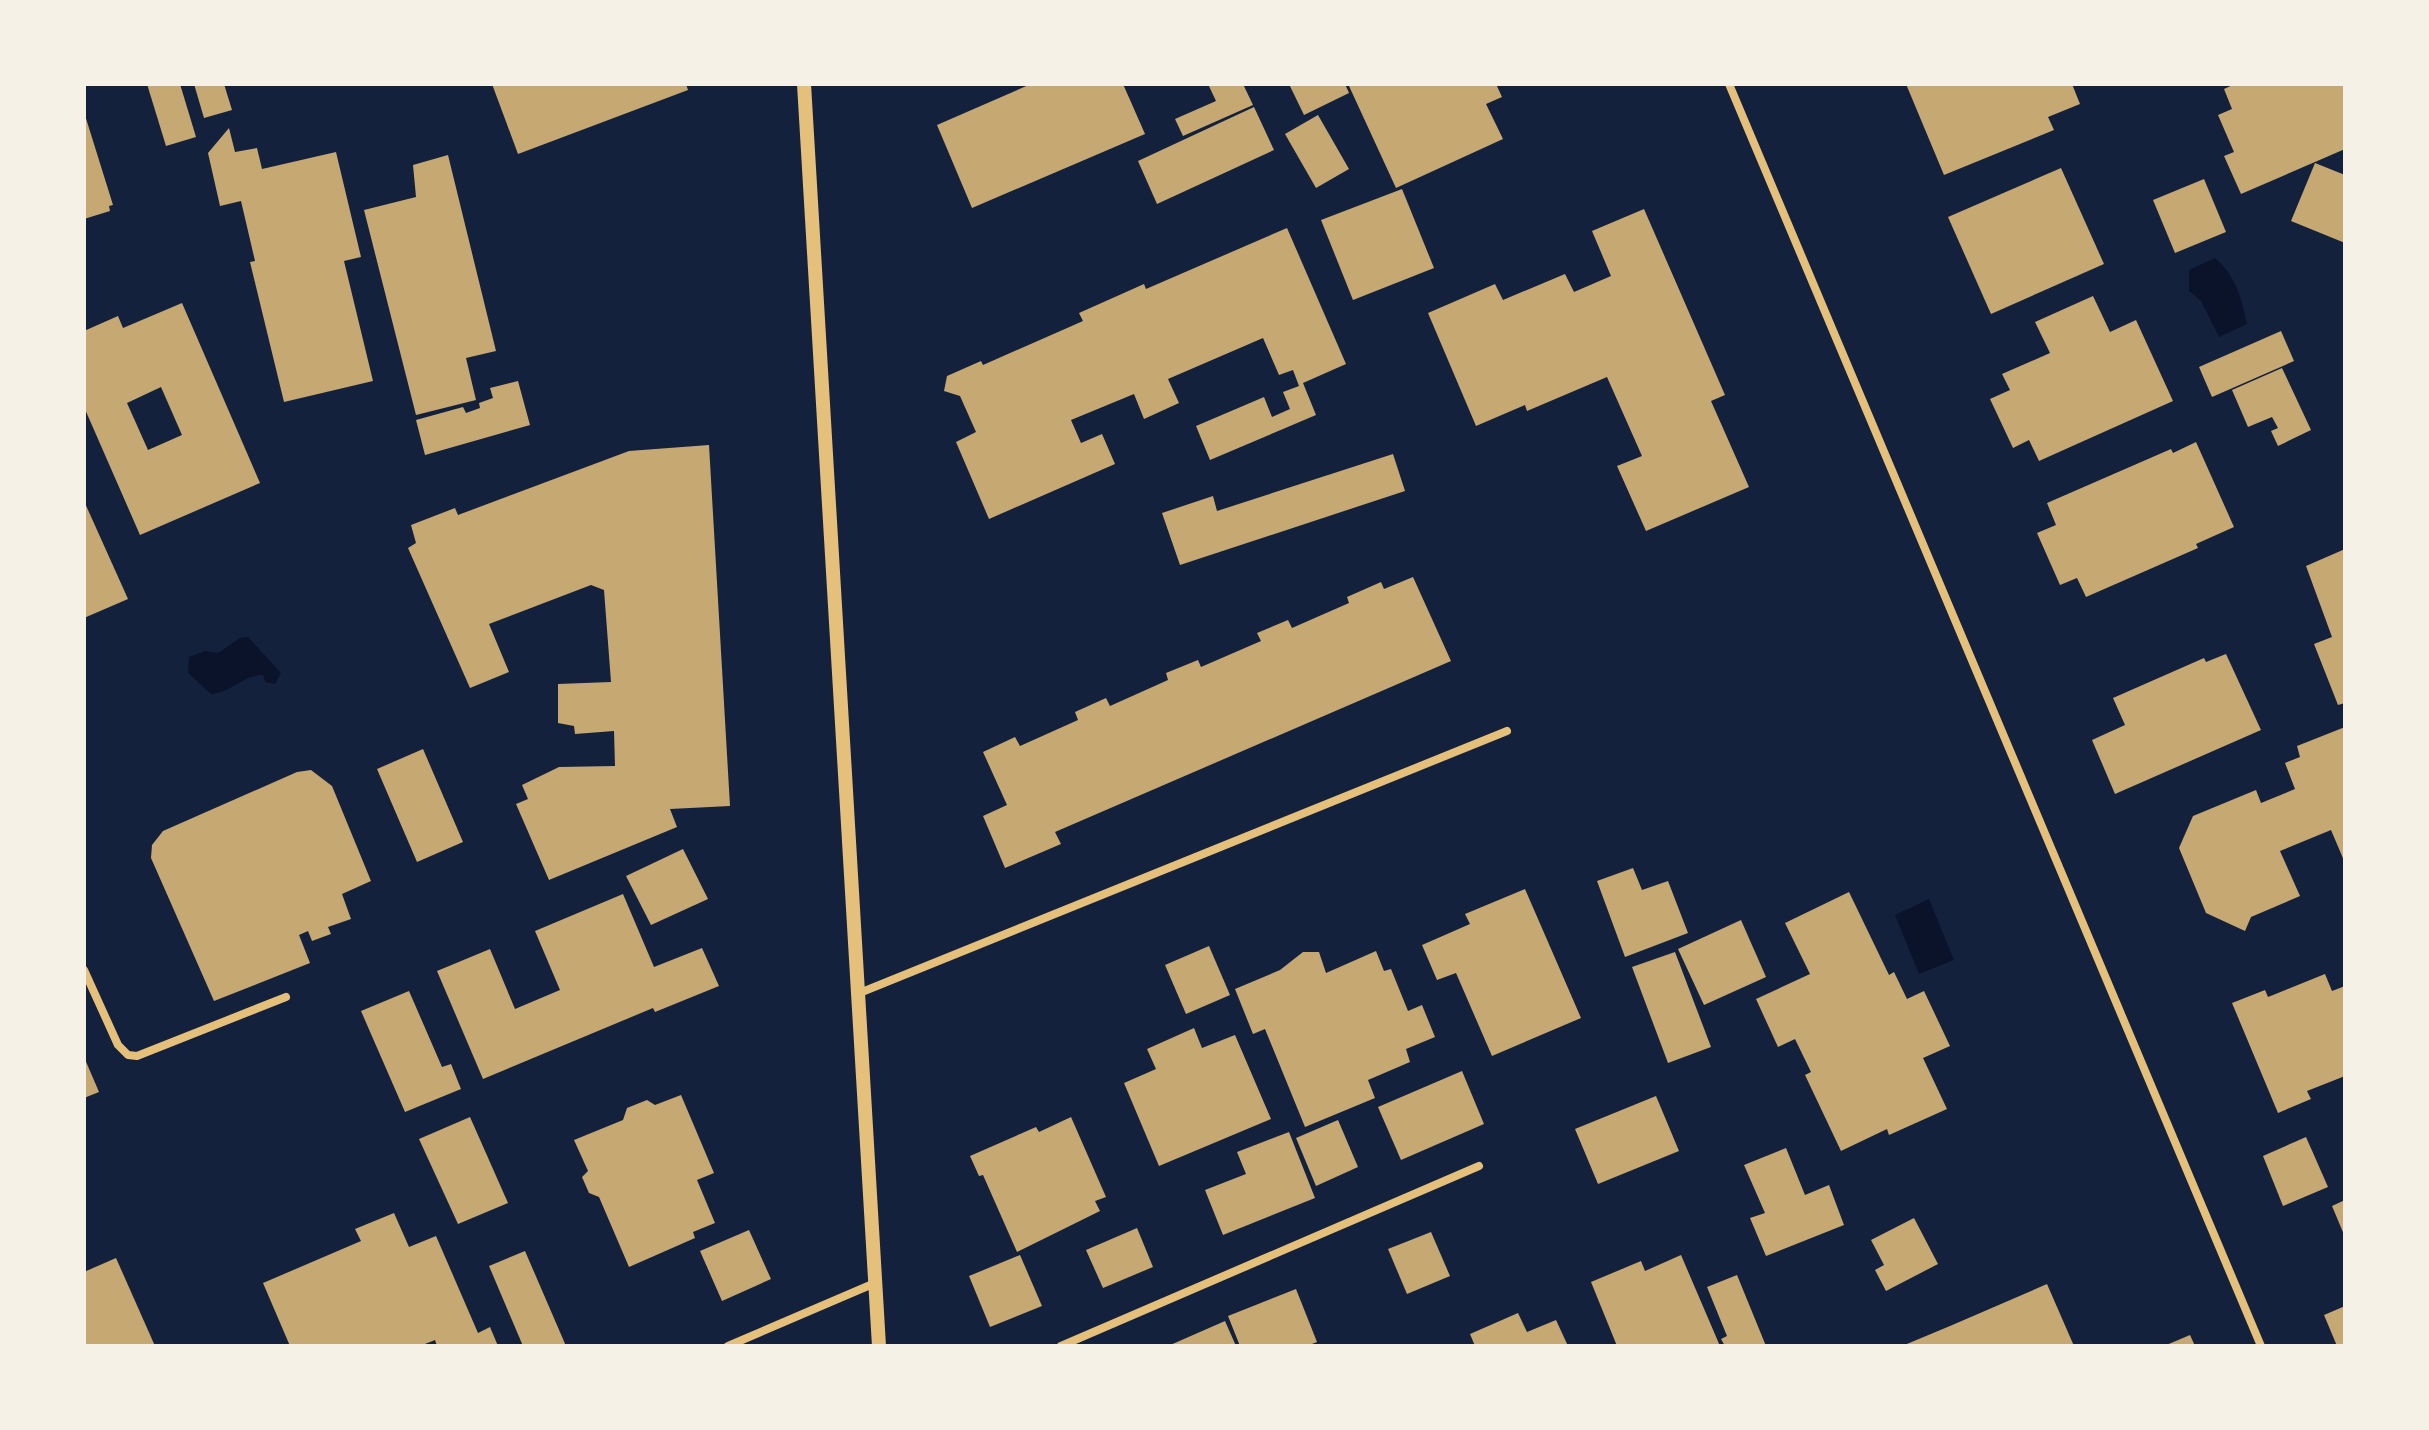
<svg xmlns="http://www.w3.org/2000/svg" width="2429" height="1430" font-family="'Source Serif 4',serif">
<rect width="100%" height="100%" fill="#14213d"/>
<g fill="#0b132b">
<path d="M 2215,258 C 2235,274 2242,299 2247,324 L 2219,337 L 2201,301 L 2189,291 L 2189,270 Z"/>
<path d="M 248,637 L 281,673 L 275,684 L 265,682 L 263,675 C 243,675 231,693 211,694 L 188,673 L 189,657 L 205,651 L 218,653 L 240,638 Z"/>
<path d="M 1929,899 L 1954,960 L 1919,974 L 1895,915 Z"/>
</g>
<g fill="#c6a872" fill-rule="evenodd">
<path d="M 147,84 L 180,84 L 196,137 L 166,146 Z"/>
<path d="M 194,84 L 224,84 L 232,110 L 204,118 Z"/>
<path d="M 492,84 L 686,84 L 688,90 L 518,154 Z"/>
<path d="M 1031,84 L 1123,84 L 1145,134 L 972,208 L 937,125 Z"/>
<path d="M 1208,84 L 1243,84 L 1253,105 L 1183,136 L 1175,119 L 1216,101 Z"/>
<path d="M 1289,84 L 1345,84 L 1349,93 L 1304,115 Z"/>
<path d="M 1353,84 L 1496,84 L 1502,97 L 1486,104 L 1503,139 L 1396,188 L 1349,86 Z"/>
<path d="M 1906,84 L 2072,84 L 2080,104 L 2048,117 L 2054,130 L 1944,175 Z"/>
<path d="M 2235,84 L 2345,84 L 2345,149 L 2241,194 L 2224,156 L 2234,152 L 2218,115 L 2232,109 L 2224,89 Z"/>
<path d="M 1254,107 L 1274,150 L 1157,204 L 1138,161 Z"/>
<path d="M 84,112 L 113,205 L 109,206 L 110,211 L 84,219 Z"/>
<path d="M 1318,115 L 1349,169 L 1316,188 L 1285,134 Z"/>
<path d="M 229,128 L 235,152 L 257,148 L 262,169 L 336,152 L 361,257 L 344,261 L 373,381 L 284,402 L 250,262 L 255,261 L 241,201 L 220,206 L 208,153 Z"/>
<path d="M 448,155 L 496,351 L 466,358 L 476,400 L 416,415 L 364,210 L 416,197 L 413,165 Z"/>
<path d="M 2315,163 L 2345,175 L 2345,243 L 2291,221 Z"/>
<path d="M 2061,168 L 2104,264 L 1991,314 L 1948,217 Z"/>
<path d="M 2204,179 L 2226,232 L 2175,253 L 2153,200 Z"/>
<path d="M 1402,189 L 1434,268 L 1353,300 L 1321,220 Z"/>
<path d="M 1644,209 L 1725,395 L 1711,401 L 1749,487 L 1646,531 L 1617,466 L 1642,456 L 1607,377 L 1527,411 L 1525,405 L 1476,426 L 1428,313 L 1495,284 L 1503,300 L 1565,274 L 1574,292 L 1611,276 L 1592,231 Z"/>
<path d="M 1287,228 L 1346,364 L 1303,383 L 1316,415 L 1210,460 L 1196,426 L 1264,397 L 1272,417 L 1290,409 L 1283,392 L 1299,386 L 1293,370 L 1279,375 L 1263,338 L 1168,379 L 1179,403 L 1144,419 L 1134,394 L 1071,420 L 1081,443 L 1102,434 L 1115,464 L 989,519 L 956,442 L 976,432 L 960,396 L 944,391 L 947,376 L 981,361 L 983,365 L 1083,321 L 1079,313 L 1144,284 L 1146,289 Z"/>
<path d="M 2093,296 L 2110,332 L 2136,320 L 2173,401 L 2039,461 L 2029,440 L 2013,448 L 1990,399 L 2010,390 L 2002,374 L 2050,353 L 2035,322 Z"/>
<path d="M 182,303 L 260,483 L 140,535 L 84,407 L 84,331 L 118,316 L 123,328 ZM 161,387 L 182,435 L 148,450 L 127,403 Z"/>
<path d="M 2281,331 L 2294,361 L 2212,397 L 2199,367 Z"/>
<path d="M 2282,368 L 2311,430 L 2278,446 L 2271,431 L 2278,428 L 2272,417 L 2248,427 L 2232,390 Z"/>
<path d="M 518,381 L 530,425 L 425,455 L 416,420 L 463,407 L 466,413 L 480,408 L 479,403 L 493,398 L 490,388 Z"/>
<path d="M 2196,442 L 2234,527 L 2196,544 L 2198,548 L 2086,597 L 2077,578 L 2060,585 L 2037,533 L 2056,525 L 2047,503 L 2171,449 L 2173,453 Z"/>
<path d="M 709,445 L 730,806 L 670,809 L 677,827 L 549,880 L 516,804 L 528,799 L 522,785 L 559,767 L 615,766 L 614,731 L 575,734 L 574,726 L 558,723 L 558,684 L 611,682 L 604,590 L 591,585 L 489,624 L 509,672 L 470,688 L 408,548 L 416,543 L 411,525 L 455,508 L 458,515 L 629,451 Z"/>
<path d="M 1393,454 L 1405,491 L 1180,565 L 1162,513 L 1213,496 L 1217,511 Z"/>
<path d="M 84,501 L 128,599 L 84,618 Z"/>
<path d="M 2345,549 L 2345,703 L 2338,705 L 2314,644 L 2332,637 L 2306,566 Z"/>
<path d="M 1413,577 L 1451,661 L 1055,832 L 1061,844 L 1005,868 L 983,816 L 1007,805 L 983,752 L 1015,737 L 1020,746 L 1078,720 L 1075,712 L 1106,698 L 1110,706 L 1168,680 L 1166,673 L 1198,660 L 1201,667 L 1261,641 L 1257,633 L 1288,620 L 1292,628 L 1349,603 L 1347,597 L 1381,582 L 1384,589 Z"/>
<path d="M 2226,654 L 2261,730 L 2115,794 L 2092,740 L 2125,725 L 2113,698 L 2204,658 L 2206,662 Z"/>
<path d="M 2345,727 L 2345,863 L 2331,830 L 2280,851 L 2300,896 L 2251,917 L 2245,931 L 2206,913 L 2179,848 L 2193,816 L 2256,790 L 2261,803 L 2295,789 L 2285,763 L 2300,757 L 2297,746 Z"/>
<path d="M 423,749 L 463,842 L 417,862 L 377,769 Z"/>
<path d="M 311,770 L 332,786 L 371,881 L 342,894 L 351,919 L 328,927 L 331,934 L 312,941 L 308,931 L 299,935 L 310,963 L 214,1001 L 151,858 L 152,845 L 163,831 L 297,772 Z"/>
<path d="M 683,849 L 708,899 L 651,925 L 626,876 Z"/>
<path d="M 1633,868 L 1642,890 L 1668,881 L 1688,933 L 1625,957 L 1597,881 Z"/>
<path d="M 1525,889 L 1581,1018 L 1492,1056 L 1456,973 L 1437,980 L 1422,945 L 1470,924 L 1465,914 Z"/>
<path d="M 1849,892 L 1889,975 L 1894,972 L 1907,999 L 1924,991 L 1950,1046 L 1923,1058 L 1947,1109 L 1889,1135 L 1887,1129 L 1841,1151 L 1805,1075 L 1811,1072 L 1795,1039 L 1778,1047 L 1756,999 L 1810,974 L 1785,923 Z"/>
<path d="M 623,894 L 654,967 L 702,948 L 719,986 L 655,1012 L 653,1008 L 483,1079 L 437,971 L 490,949 L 515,1009 L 560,990 L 535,931 Z"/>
<path d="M 1741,920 L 1766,977 L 1704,1005 L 1678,949 Z"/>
<path d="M 1209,946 L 1230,995 L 1186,1014 L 1165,965 Z"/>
<path d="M 1376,951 L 1384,971 L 1391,969 L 1408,1011 L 1422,1005 L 1435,1037 L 1406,1049 L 1410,1062 L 1368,1080 L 1375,1098 L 1305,1127 L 1265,1029 L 1253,1034 L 1235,989 L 1280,970 L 1303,952 L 1319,952 L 1326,973 Z"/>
<path d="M 1675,952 L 1711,1047 L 1668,1063 L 1632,967 Z"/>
<path d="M 2325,974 L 2332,991 L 2345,986 L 2345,1076 L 2307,1091 L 2311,1099 L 2278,1113 L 2232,1003 L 2265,990 L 2268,997 Z"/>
<path d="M 409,991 L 442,1067 L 451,1064 L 461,1089 L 405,1112 L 361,1011 Z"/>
<path d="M 1194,1028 L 1202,1048 L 1235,1035 L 1271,1119 L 1159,1166 L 1124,1083 L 1156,1069 L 1147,1049 Z"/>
<path d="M 84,1057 L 99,1092 L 84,1098 Z"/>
<path d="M 1462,1071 L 1484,1124 L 1401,1160 L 1378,1107 Z"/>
<path d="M 681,1095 L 714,1173 L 697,1180 L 715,1223 L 693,1232 L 695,1238 L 629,1267 L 599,1197 L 589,1193 L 582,1177 L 588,1171 L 574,1140 L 623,1120 L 627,1108 L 647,1100 L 655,1105 Z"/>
<path d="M 1656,1096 L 1679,1151 L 1598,1184 L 1575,1129 Z"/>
<path d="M 470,1117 L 508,1203 L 458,1224 L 419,1139 Z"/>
<path d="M 1071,1117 L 1106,1197 L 1095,1201 L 1100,1211 L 1017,1252 L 983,1175 L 979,1176 L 970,1156 L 1036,1127 L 1039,1132 Z"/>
<path d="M 1338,1120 L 1358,1167 L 1316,1186 L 1296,1138 Z"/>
<path d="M 1289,1132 L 1315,1198 L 1223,1235 L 1205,1190 L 1246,1174 L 1237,1152 Z"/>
<path d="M 2306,1137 L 2328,1187 L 2283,1206 L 2263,1156 Z"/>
<path d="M 1786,1148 L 1805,1195 L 1829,1185 L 1844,1225 L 1766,1256 L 1750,1218 L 1765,1213 L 1744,1165 Z"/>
<path d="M 2345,1200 L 2345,1237 L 2332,1206 Z"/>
<path d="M 394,1213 L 409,1247 L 436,1236 L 478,1333 L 490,1327 L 498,1346 L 437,1346 L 435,1340 L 420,1346 L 290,1346 L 263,1283 L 361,1241 L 355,1229 Z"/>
<path d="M 1914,1218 L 1938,1264 L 1886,1291 L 1875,1270 L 1884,1265 L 1871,1240 Z"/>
<path d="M 1137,1228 L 1153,1267 L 1103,1288 L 1086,1250 Z"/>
<path d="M 749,1230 L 771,1279 L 722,1301 L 700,1251 Z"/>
<path d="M 1431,1232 L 1450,1276 L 1407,1294 L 1388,1249 Z"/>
<path d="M 525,1251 L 566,1346 L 523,1346 L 489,1266 Z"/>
<path d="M 1020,1255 L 1042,1306 L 990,1327 L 969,1276 Z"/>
<path d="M 1681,1255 L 1720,1346 L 1617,1346 L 1591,1282 L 1641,1261 L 1645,1271 Z"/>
<path d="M 116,1258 L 155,1346 L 84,1346 L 84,1272 Z"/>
<path d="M 1737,1275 L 1766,1346 L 1725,1346 L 1721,1339 L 1727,1336 L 1707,1287 Z"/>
<path d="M 2047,1284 L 2074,1346 L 1902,1346 L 1950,1326 Z"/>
<path d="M 1296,1289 L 1317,1342 L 1307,1346 L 1240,1346 L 1228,1316 Z"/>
<path d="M 2345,1306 L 2345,1346 L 2337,1346 L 2324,1315 Z"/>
<path d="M 1518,1313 L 1527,1332 L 1556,1320 L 1568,1346 L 1475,1346 L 1470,1334 Z"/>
<path d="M 1225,1321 L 1236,1346 L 1168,1346 Z"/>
<path d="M 2190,1335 L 2195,1346 L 2164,1346 Z"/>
</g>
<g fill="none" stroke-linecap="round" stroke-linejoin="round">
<g stroke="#e5c07b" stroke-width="8">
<path d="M 1729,84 L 2261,1346"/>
<path d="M 84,970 L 118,1045 L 128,1055 L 137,1056 L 286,997"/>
<path d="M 857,994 L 1507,731"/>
<path d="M 728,1346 L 875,1283"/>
<path d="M 1061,1346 L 1479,1166"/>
</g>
<path stroke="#e5c07b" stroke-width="14" d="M 804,84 L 879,1346"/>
</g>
<rect width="2429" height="1430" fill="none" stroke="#f6f1e7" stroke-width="172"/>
</svg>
